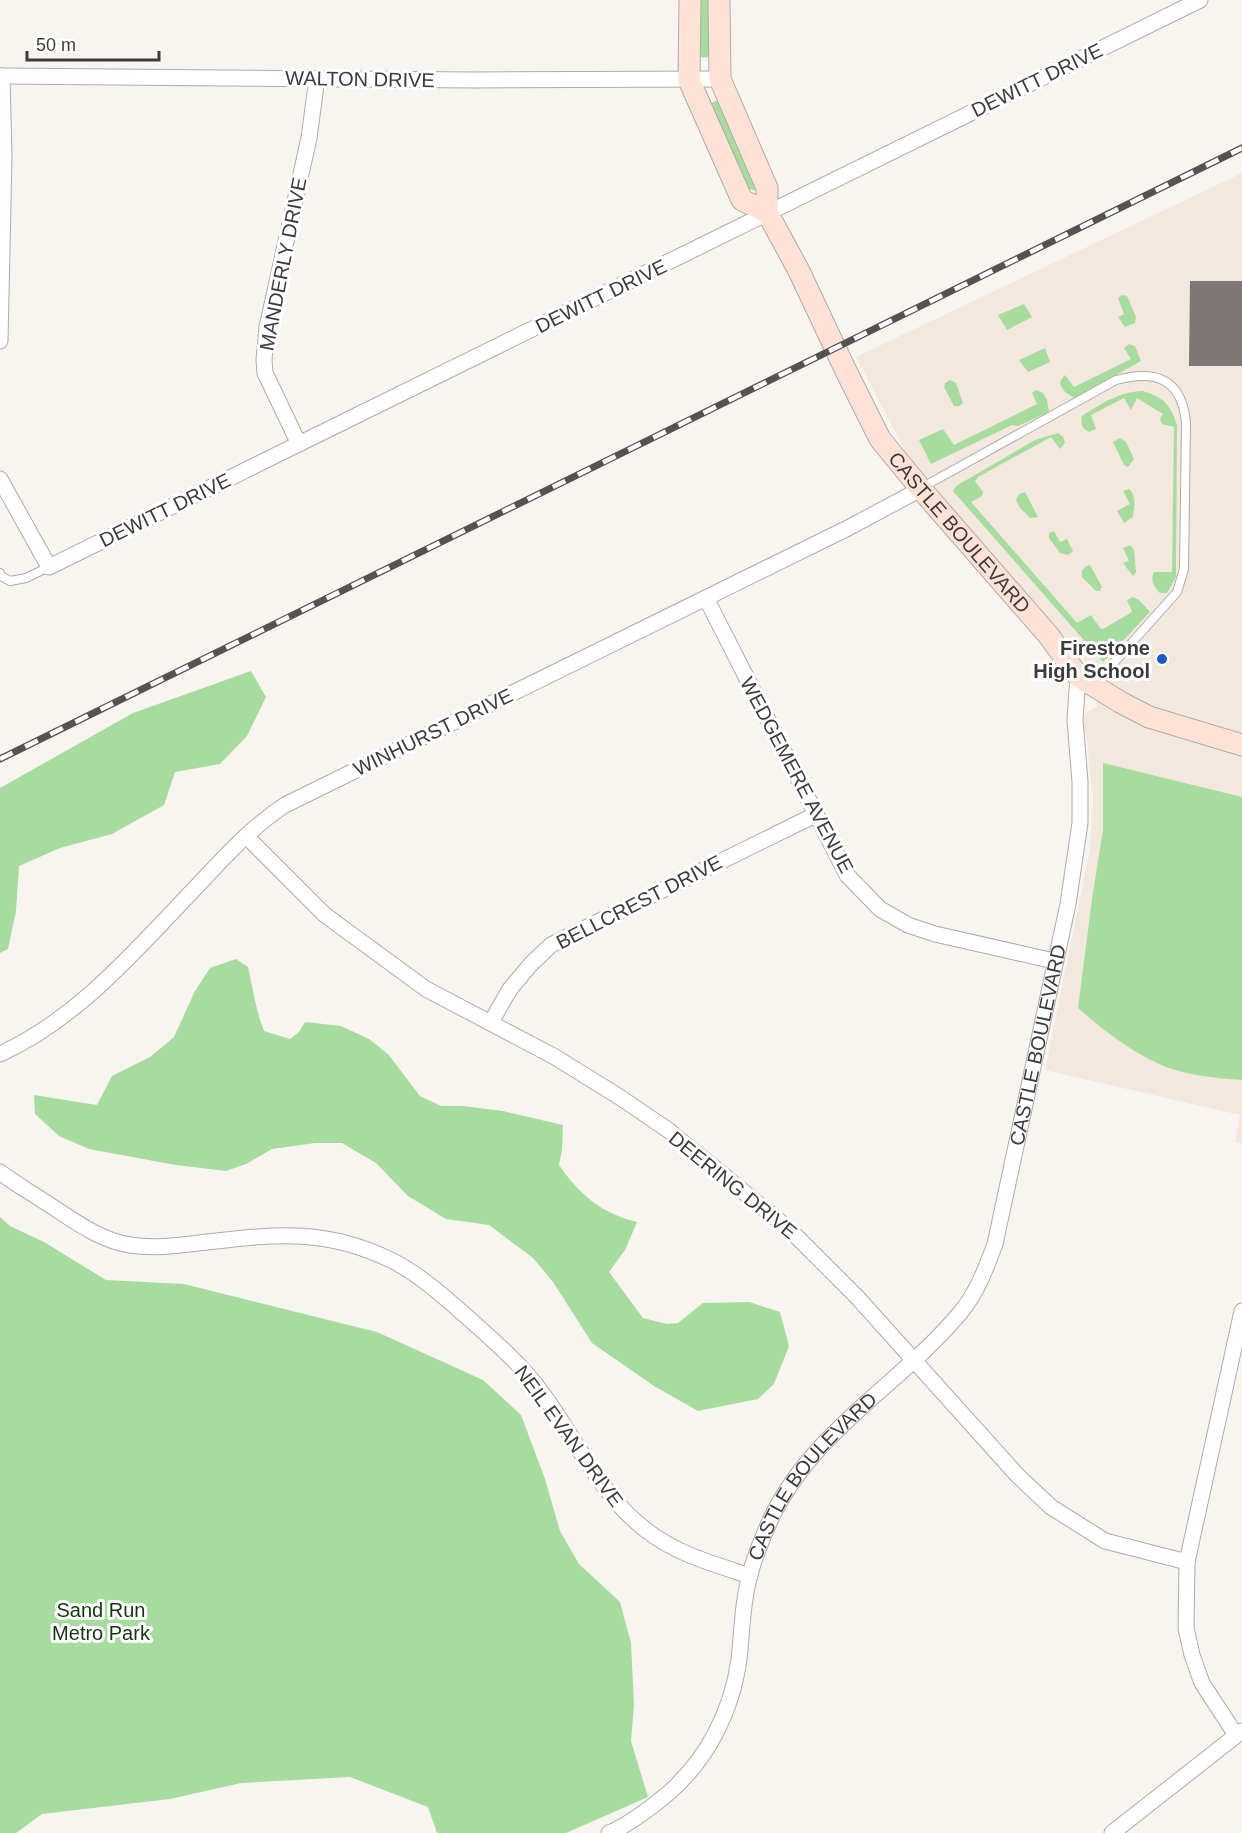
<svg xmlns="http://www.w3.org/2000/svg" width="1242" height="1833" font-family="Helvetica,sans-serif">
<rect width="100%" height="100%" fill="#f8f4ef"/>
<path fill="#f2e8dd" d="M 1242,173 L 1242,1144 L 1235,1142 L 1240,1115 L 1045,1070 L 1090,849 L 1093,800 L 1087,741 L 1083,723 L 1086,713 L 1097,706 L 1090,667 L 911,462 L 856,357 Z"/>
<g fill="#a7dc9f">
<path d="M 698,0 L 712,0 L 711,53 L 709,57 C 704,58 702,58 697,55 Z"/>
<path d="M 715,101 L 722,102 L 760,180 L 757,191 L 749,189 L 710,113 L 708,106 Z"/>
<path d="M 1122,295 L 1127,296 L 1136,317 L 1135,323 L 1125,327 L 1118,317 L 1124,314 L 1118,298 Z"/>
<path d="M 1024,304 L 1032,317 L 1007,330 L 998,315 Z"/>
<path d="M 1129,344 L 1135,346 L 1141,361 L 1074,398 L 1065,392 L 1060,384 L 1061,380 L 1065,375 L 1074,387 L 1131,359 L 1124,348 Z"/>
<path d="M 1045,348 L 1050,362 L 1028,372 L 1019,360 Z"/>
<path d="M 950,380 L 956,383 L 963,403 L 959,406 L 954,406 L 944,387 L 945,383 Z"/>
<path d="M 1036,390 L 1043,393 L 1047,400 L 1049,412 L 1018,426 L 1012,425 L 931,464 L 919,440 L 943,429 L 954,445 L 1037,404 L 1032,393 Z"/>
<path d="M 1143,391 C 1163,397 1171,405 1177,425 L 1176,577 L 1167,593 L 1160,593 C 1154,587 1150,580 1154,572 L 1172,572 L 1174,427 L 1162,424 L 1160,419 L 1163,414 L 1137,398 L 1131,410 L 1124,398 L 1091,415 L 1096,429 L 1089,432 C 1081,428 1081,424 1082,416 C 1102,403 1119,392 1143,391 Z"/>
<path d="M 1058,433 L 1063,437 L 1065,443 L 1060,449 L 1051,437 L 978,477 L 975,481 L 983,492 L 982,496 L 971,502 L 1077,623 L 1091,615 L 1100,628 L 1103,629 L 1132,612 L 1127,600 L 1133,597 L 1139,600 L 1150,612 L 1103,662 L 953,491 L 956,486 L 1035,440 Z"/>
<path d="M 1120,438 L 1126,442 L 1134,459 L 1128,467 L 1124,465 L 1113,442 Z"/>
<path d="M 1129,489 C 1137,497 1134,506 1133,517 L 1124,523 L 1117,511 L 1130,504 L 1123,491 Z"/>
<path d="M 1025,492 L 1038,517 L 1030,518 L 1020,508 L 1016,500 L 1019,494 Z"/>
<path d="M 1054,531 L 1060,542 L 1067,539 L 1073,551 L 1068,555 L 1060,553 L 1049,538 L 1049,533 Z"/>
<path d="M 1130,545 L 1134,550 L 1136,572 L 1133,576 L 1123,563 L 1129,561 L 1123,548 Z"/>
<path d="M 1090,565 L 1102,587 L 1100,591 L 1096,591 L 1082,577 L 1082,571 L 1085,567 Z"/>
<path d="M 251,671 L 266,697 L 247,736 L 220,764 L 175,772 L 164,805 L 112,834 L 60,848 L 19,866 L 16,911 L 8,949 L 0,953 L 0,788 L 133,713 Z"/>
<path d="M 1103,763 L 1242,797 L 1242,1080 C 1214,1078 1180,1075 1155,1062 C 1127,1049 1101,1028 1078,1008 L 1092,899 L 1103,830 Z"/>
<path d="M 236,959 L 248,967 C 253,989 256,1011 264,1031 L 290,1039 L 299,1032 L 305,1022 L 341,1026 L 369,1039 L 388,1054 L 420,1096 L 441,1106 L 463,1106 L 503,1111 L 563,1125 L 562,1150 L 559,1165 C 580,1195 601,1213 637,1222 L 625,1250 L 609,1272 L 643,1318 L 667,1324 L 678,1323 L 703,1303 L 749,1302 L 780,1312 L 789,1346 L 774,1384 L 758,1399 L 698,1411 L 654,1386 L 592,1343 L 553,1282 L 533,1258 L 489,1225 L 446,1219 L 408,1196 L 376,1163 L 342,1143 L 315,1143 L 272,1149 L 246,1164 L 226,1171 L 176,1165 L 89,1149 L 59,1136 L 35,1114 L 34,1095 L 97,1105 L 112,1076 L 150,1057 L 174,1037 L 195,991 L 210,968 Z"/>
<path d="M 0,1217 L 10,1226 L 44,1242 L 106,1280 L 184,1284 L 377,1332 L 483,1380 L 521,1415 L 545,1479 L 560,1531 L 579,1564 L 620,1602 L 631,1643 L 634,1705 L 631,1741 L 648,1797 L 566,1833 L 437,1833 L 428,1807 L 350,1777 L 241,1783 L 170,1799 L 42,1814 L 16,1833 L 0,1833 Z"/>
</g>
<path fill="#7d7776" d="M 1190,281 L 1242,281 L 1242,366 L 1189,366 Z"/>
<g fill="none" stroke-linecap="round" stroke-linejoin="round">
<defs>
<g id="lane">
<path d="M 921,488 L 1116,380 C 1156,369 1182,379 1186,423 L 1184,569 L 1177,592 L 1094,685"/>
<path d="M 0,573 L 1,576 L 10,581 L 26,578 L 49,567"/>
</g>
<g id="street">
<path d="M 0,76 L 474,80 L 720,79"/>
<path d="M 0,341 L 4,157 L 2,76"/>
<path d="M 299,444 L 265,373 L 264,360 L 267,327 L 309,138 L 317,78"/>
<path d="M 0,479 L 49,567 L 1200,0"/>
<path d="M 706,598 L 847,875 L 880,909 L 908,925 L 935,934 L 1054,961"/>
<path d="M 246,836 L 325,915 L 426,989 L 555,1057 L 618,1096 L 668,1130 L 789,1229 L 857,1297 L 1018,1476 L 1051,1507 L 1105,1541 L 1187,1562"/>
<path d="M 491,1022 L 510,989 L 531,964 L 551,945 L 815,815"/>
<path d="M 0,1054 C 80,1018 141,944 201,882 C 227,854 253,826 285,805 L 848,528 L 921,489"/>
<path d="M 0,1172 C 14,1183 30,1192 45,1202 C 72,1219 98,1240 130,1245 C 156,1249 181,1245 207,1242 C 277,1234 327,1228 393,1261 C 420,1275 443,1296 466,1316 C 493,1340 521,1364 542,1393 C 577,1440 599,1494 646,1530 C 676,1554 714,1564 750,1576"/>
<path d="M 1236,1735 L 1202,1683 L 1192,1655 L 1186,1628 L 1187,1562 L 1242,1311"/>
<path id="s1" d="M 609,1833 C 630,1824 648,1810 665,1796 C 706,1762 732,1712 739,1659 C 742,1634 742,1607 748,1583 C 752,1563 761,1541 769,1523 C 809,1433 899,1386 960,1313 C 977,1293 986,1268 995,1244 L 1068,904 L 1080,823 L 1080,782 L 1075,720 L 1078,676"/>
<path d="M 1112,1833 L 1242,1731"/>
</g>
<g id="secondary">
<path d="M 690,0 L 689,80 L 742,200 L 767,212"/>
<path id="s2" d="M 719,0 L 720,79 L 767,188 L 767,212 L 799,271 L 846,371 L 880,439 L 921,489 L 1049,636 L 1078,676 L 1120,702 L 1149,717 L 1242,745"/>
</g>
</defs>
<use href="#lane" stroke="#afaba6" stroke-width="10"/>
<use href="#street" stroke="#afaba6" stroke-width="17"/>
<use href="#secondary" stroke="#afaba6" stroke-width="23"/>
<use href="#lane" stroke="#fff" stroke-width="8"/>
<use href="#street" stroke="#fff" stroke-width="15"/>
<use href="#secondary" stroke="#fee2d6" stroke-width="21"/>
<defs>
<path id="rail" d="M 0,759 L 1242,148"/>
</defs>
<use href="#rail" stroke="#555350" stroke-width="7"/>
<use href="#rail" stroke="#fff" stroke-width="4.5" stroke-dasharray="14" stroke-linecap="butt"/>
</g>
<circle fill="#1c59c5" stroke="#fff" stroke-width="2" cx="1162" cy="659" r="6"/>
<g text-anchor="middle" stroke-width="6" stroke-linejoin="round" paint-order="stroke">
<g font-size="20" fill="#3e3c3a" stroke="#fff">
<text transform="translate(360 79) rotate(1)" y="7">WALTON DRIVE</text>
<text transform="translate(1037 80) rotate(-26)" y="7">DEWITT DRIVE</text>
<text transform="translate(283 264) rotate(-79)" y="7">MANDERLY DRIVE</text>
<text transform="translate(601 296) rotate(-26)" y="7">DEWITT DRIVE</text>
<text transform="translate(165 510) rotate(-26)" y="7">DEWITT DRIVE</text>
<text dy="7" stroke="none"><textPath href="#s2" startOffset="598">CASTLE BOULEVARD</textPath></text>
<text transform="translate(433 732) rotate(-26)" y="7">WINHURST DRIVE</text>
<text transform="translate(797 775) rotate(62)" y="7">WEDGEMERE AVENUE</text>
<text transform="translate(639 902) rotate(-27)" y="7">BELLCREST DRIVE</text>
<text dy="7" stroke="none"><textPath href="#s1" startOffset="934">CASTLE BOULEVARD</textPath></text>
<text transform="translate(733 1185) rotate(39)" y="7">DEERING DRIVE</text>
<text transform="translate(569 1436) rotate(54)" y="7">NEIL EVAN DRIVE</text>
<text dy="7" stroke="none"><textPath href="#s1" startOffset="430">CASTLE BOULEVARD</textPath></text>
</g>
<g font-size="20" font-weight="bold" fill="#3e3c3a" stroke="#fff" text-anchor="end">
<text x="1150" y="655">Firestone<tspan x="1150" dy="23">High School</tspan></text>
</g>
<g font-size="20" fill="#12370d" stroke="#fff">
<text x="101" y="1617">Sand Run<tspan x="101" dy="23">Metro Park</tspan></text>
</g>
</g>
<path d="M27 51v9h132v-9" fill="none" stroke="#3e3c3a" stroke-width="3"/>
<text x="36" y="51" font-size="18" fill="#3e3c3a" stroke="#ffffff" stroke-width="4.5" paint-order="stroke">50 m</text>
</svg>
